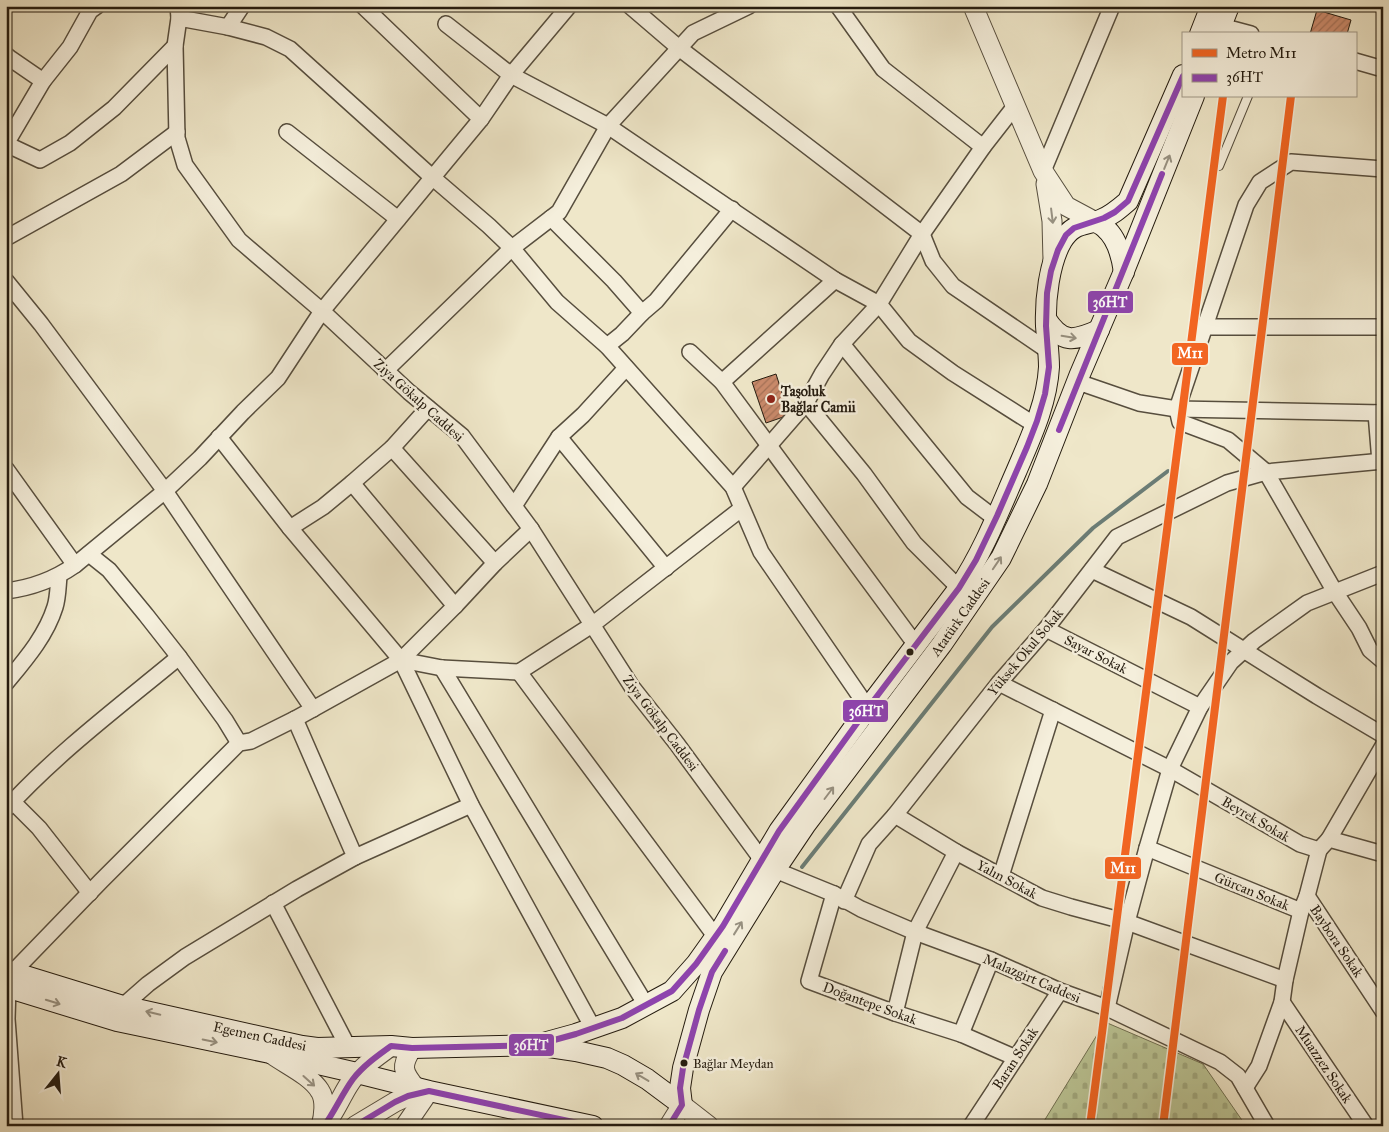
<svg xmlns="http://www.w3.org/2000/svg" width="1389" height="1132" font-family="'IM FELL Great Primer',serif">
<defs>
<pattern id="cemetery-stones" width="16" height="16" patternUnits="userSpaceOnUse" patternTransform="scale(1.25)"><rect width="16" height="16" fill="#bbc595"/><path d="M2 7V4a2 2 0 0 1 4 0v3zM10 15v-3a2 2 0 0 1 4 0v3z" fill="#a1a97f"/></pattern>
<pattern id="building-hatch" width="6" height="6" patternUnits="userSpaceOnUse" patternTransform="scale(1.25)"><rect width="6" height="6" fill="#cb8b6c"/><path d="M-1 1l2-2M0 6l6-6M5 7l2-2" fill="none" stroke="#a57157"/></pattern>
</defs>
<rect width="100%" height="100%" fill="#efe7c9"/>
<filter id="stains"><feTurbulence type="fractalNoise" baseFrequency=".004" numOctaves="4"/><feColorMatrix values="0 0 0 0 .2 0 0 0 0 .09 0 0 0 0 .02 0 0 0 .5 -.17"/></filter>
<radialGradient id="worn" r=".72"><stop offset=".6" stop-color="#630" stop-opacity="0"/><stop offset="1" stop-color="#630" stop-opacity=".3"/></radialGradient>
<path fill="url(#cemetery-stones)" stroke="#707052" d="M 1105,1022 L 1203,1064 L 1246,1126 L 1041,1126 Z"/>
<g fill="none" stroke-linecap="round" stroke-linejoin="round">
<path stroke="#6b7d76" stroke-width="4" d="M 802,867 L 992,627 L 1093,528 L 1168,471"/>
</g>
<g fill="url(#building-hatch)" stroke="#241b0f">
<path d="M 1317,10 L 1351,20 L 1347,34 L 1310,34 Z"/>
<path d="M 776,374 L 789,415 L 766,423 L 752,382 Z"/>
</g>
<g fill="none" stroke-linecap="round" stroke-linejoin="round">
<defs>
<path id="service" d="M 1219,166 L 1248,96"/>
<g id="minor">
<path d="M 178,6 L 179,18 L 175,46 L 177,138 L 185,165 L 239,240 L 322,311 L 409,392 L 462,436 L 531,529 L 632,687 L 677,744 L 762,860 L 775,870 L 834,894 L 861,909 L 915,932 L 991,960 L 1060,991 L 1107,1008 L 1220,1062 L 1238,1076 L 1267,1126"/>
<path d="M 363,6 L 481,119"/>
<path d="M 630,6 L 679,48 L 922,234 L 933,261 L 953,286 L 1047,350"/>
<path d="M 838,6 L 883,69 L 983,147"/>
<path d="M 179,18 L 228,27 L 266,37 L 290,49 L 432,177 L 489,226 L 512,248 L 557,302 L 607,346 L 733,487 L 761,552 L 868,708"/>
<path d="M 446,24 L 511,75 L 608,126 L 835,280 L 879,304 L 909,341 L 953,373 L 1035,425"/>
<path d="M 1221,26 L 1251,34"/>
<path d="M 228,27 L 242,6"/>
<path d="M 6,55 L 11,59 L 43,81"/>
<path d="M 1355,61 L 1383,69"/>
<path d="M 287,132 L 398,219"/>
<path d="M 6,144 L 40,160 L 70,143 L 114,108 L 175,46"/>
<path d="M 6,144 L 43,81 L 70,47 L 90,11 L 97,6"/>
<path d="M 1383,169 L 1291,162 L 1260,182 L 1246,205 L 1177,409 L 1180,422 L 1228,440 L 1266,472 L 1335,592 L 1359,628 L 1370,650 L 1383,661"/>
<path d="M 1043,171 L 1112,6"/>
<path d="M 551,218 L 614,281 L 642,313"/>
<path d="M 6,238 L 121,174 L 177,132"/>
<path d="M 6,281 L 41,324 L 165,491 L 313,709"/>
<path d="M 1205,327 L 1383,327"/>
<path d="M 842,344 L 967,497 L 996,519"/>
<path d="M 607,346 L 622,334 L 642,313 L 656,301 L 732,209"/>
<path d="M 690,352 L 722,382 L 916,645"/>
<path d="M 385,371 L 512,248 L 559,212 L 608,126 L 693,33 L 749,6"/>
<path d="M 722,382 L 835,280"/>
<path d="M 1078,382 L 1139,403 L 1177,409 L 1383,413"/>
<path d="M 806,403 L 864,474 L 914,543 L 959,588"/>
<path d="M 1376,413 L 1380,462"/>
<path d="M 219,437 L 290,528 L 401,660 L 471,805 L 593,1028"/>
<path d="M 559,437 L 666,568"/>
<path d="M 392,448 L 495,563"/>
<path d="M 6,469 L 75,565"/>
<path d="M 352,483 L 455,606"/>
<path d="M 733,487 L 806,403 L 822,374 L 842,344 L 879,304 L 922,234 L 983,147 L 1015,106"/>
<path d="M 514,506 L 559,437 L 583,415 L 626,368"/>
<path d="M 290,528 L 323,507 L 352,483 L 392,448 L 428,408"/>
<path d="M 89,554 L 109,570 L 146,615 L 179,657 L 225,720 L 239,743"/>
<path d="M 1092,570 L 1191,617 L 1317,696 L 1383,735"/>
<path d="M 6,591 C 30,588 55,579 75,565 L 165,491 L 200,458 L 243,412 L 278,378 L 322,311 L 481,119 L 511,75 L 569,6"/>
<path d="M 1046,629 L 1200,707"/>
<path d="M 401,660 L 442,668 L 519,672 L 592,625 L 741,509"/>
<path d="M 442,668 L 646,1005"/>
<path d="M 519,672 L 715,936"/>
<path d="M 6,683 C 25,660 46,636 55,607 C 58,598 58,586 59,576"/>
<path d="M 999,683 L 1170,769 L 1300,844 L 1319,850 L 1329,839 L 1383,854"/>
<path d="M 13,802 L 39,828 L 90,893"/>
<path d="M 6,809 C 57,753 121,705 179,657"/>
<path d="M 895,815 L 956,852 L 1042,898 L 1071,907 L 1127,922 L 1285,980"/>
<path d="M 1329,839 L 1383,746"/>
<path d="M 1147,848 L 1301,911"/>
<path d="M 355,857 L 471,805"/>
<path d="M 1001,876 L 1053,710"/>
<path d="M 834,894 L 809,981 L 895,1013 L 961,1034 L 1016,1058"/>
<path d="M 1307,896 L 1383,1011"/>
<path d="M 844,901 L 869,844 L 895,815 L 999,683 L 1046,629 L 1117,537 L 1227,483 L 1266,472 L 1383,461"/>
<path d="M 273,903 L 348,1047"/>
<path d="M 1282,1002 L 1366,1126"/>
<path d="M 1107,1008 L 1127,922 L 1147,848 L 1170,769 L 1200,707 L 1231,662 L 1254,641 L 1307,603 L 1383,573"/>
<path d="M 895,1013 L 915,932 L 956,852"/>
<path d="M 120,1014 L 123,1006 L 148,984 L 185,957 L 297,889 L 355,857 L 295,719"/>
<path d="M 961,1034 L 991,960"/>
<path d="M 1245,1088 L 1259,1066 L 1282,1002 L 1285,980 L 1301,911 L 1307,896 L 1319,850"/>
<path d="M 15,1126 L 7,1019 L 8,988 L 13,972 L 101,881 L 239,743 L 251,741 L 295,719 L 401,660 L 455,606 L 495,563 L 531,529"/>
<path d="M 971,1126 L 1060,991"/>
<path d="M 1382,1126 L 1383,1125"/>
</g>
<g id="tertiary">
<path d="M 973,6 L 1043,171 L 1066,206 L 1094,221"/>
<path d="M 1046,184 L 1052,221 L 1053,261"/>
<path d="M 412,1048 C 401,1066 402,1071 415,1087"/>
<path d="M 273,1055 C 287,1065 311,1076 320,1091 C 326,1100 324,1116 321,1126"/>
<path d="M 682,1105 L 709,1126"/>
<path d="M 324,1126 C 334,1114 340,1099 348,1086 C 359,1068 375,1058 391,1046"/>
<path d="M 355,1126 L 395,1102 L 408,1096 L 429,1091"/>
<path d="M 405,1126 L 429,1091"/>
<path d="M 669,1126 L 682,1105"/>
</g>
<g id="secondary">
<path d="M 1200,34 L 1211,6"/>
<path d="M 1218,34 L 1229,6"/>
<path d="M 1094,221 C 1098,223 1102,225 1105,228 C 1117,238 1122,258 1124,272"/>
<path d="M 1046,319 C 1062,344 1074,341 1099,330"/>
<path d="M 6,970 L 123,1006 L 302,1046 L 317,1048 L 391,1046 L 412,1048 L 536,1045 L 576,1051 L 607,1058 L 623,1065 L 647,1079 L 682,1105"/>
<path d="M 6,987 L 117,1021 L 270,1053 L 357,1073 L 429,1091 L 593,1126"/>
<path d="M 536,1045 L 576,1034 L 622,1018 L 672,991 L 696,964 L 723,926 L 779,831 L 868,708 L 959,588 C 983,552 999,511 1016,472 C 1030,439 1047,404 1049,367 C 1049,354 1047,339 1046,326 C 1045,300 1049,263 1062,241 C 1073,223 1083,226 1100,220 C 1111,216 1120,208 1128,201 L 1183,75"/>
<path d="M 682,1105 L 680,1088 L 683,1068 L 699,1010 L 712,972 L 775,870 L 806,824 L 942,644 L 1001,558 L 1037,484 L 1080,374 L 1122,276 L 1194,96"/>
</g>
</defs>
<use href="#service" stroke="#574e3e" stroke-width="10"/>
<use href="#minor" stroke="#574e3e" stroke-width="18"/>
<use href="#tertiary" stroke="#574e3e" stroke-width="21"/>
<use href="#secondary" stroke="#241b0f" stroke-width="22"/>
<use href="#service" stroke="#f5efdc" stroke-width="8"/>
<use href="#minor" stroke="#f5efdc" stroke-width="15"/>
<use href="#tertiary" stroke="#f5efdc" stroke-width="19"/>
<use href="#secondary" stroke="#f5efdc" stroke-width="20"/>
<defs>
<g id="bus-1">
<path d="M 1059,430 L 1162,174"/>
<path d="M 324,1126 C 335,1111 342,1094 353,1079 C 363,1066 377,1056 391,1046 L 412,1048 L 536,1045 L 576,1034 L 622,1018 L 672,991 L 696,964 L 723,926 L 779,831 L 868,708 L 959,588 L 976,560 L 997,516 L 1027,447 L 1037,421 L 1045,394 L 1049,367 L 1046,326 L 1047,293 L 1051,271 L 1058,250 L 1066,235 L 1074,228 L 1104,218 L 1115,212 L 1128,201 L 1183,76"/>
<path d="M 355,1126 L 395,1102 L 408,1096 L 429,1091 L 592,1126"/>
<path d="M 669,1126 L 682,1105 L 680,1088 L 683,1068 L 699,1010 L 712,972 L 725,951"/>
</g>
</defs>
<use href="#bus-1" stroke="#f5efdc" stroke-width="10"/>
<use href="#bus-1" stroke="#8e44ad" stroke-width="6"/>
<defs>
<g id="metro-1">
<path d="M 1090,1126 L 1223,96"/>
<path d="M 1163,1126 L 1291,96"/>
</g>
</defs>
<use href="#metro-1" stroke="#f5efdc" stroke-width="11"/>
<use href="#metro-1" stroke="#f26522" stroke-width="8"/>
</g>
<defs><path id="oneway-shaft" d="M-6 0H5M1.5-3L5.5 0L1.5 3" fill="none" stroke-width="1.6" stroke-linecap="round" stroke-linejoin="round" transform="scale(1.25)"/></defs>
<g stroke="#979080">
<use href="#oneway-shaft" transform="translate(1167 162) rotate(-68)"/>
<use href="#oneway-shaft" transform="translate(1052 216) rotate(83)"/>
<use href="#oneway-shaft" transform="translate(1069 337) rotate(9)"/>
<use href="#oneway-shaft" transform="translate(997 563) rotate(-56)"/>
<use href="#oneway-shaft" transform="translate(829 793) rotate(-53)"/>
<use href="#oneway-shaft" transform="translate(738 928) rotate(-58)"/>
<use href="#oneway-shaft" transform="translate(53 1002) rotate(17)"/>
<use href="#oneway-shaft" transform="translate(153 1013) rotate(-167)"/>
<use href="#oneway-shaft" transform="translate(210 1041) rotate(12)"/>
<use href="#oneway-shaft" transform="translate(642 1077) rotate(-149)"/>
<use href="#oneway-shaft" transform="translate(309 1081) rotate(42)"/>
</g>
<circle fill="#8f2418" stroke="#f5efdc" stroke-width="2" cx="771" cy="399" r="5"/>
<g fill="#241b0f" stroke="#f5efdc" stroke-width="2">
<circle cx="910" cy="652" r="4.5"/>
<circle cx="684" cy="1063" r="4.5"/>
</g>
<g text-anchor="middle" stroke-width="5" stroke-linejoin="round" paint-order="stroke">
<g font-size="13" fill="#241b0f" stroke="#f5efdc" text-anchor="start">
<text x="693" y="1068">Bağlar Meydan</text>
</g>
<g font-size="14" font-weight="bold" fill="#241b0f" stroke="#f5efdc" text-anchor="start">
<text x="781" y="396">Taşoluk<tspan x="781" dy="16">Bağlar Camii</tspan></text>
</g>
<g font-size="14" fill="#241b0f" stroke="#f5efdc">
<text transform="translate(419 400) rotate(42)" y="5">Ziya Gökalp Caddesi</text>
<text transform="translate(960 617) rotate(-55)" y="5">Atatürk Caddesi</text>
<text transform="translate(1025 652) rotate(-50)" y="5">Yüksek Okul Sokak</text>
<text transform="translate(1096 654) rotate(27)" y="5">Sayar Sokak</text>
<text transform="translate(661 723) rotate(53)" y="5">Ziya Gökalp Caddesi</text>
<text transform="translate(1256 819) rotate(30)" y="5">Beyrek Sokak</text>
<text transform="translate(1007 879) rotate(28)" y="5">Yalın Sokak</text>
<text transform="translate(1252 891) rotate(22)" y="5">Gürcan Sokak</text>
<text transform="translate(1337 941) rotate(56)" y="5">Baybora Sokak</text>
<text transform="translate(1032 978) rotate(23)" y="5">Malazgirt Caddesi</text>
<text transform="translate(870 1003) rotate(20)" y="5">Doğantepe Sokak</text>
<text transform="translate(260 1036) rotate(12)" y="5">Egemen Caddesi</text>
<text transform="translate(1015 1058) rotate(-57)" y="5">Baran Sokak</text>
<text transform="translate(1324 1064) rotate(56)" y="5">Muazzez Sokak</text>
</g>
</g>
<g stroke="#f5efdc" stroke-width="2">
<rect x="1087" y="290" width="47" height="24" rx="5" fill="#8e44ad"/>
<rect x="1171" y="342" width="38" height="24" rx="5" fill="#f26522"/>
<rect x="842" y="699" width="47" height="24" rx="5" fill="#8e44ad"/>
<rect x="1104" y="856" width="38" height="24" rx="5" fill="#f26522"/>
<rect x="508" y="1033" width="47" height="24" rx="5" fill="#8e44ad"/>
</g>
<g font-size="14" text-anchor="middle" font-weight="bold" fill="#fff">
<text x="1110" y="307">36HT</text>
<text x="1190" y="358">M11</text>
<text x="866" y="716">36HT</text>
<text x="1123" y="873">M11</text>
<text x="531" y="1050">36HT</text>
</g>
<rect width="1389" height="1132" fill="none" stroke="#efe7c9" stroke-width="25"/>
<rect x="8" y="8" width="1374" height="1117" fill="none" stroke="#241b0f" stroke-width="2.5"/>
<rect x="12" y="12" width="1364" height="1107" fill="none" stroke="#241b0f"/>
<rect x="1182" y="32" width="175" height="65" fill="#f5efdc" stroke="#a19a8a"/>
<rect x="1192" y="49" width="25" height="8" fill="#f26522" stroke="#a19a8a"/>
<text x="1226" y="58" font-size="15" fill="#241b0f">Metro M11</text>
<rect x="1192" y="74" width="25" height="8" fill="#8e44ad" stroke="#a19a8a"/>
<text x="1226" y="82" font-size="15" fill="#241b0f">36HT</text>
<g transform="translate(58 1074) rotate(17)" stroke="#f5efdc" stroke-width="4" paint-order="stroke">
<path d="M0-4L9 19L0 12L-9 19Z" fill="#241b0f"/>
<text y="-8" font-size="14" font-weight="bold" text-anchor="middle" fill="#241b0f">K</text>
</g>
<rect width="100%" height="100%" filter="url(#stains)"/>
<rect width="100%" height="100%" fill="url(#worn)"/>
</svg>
